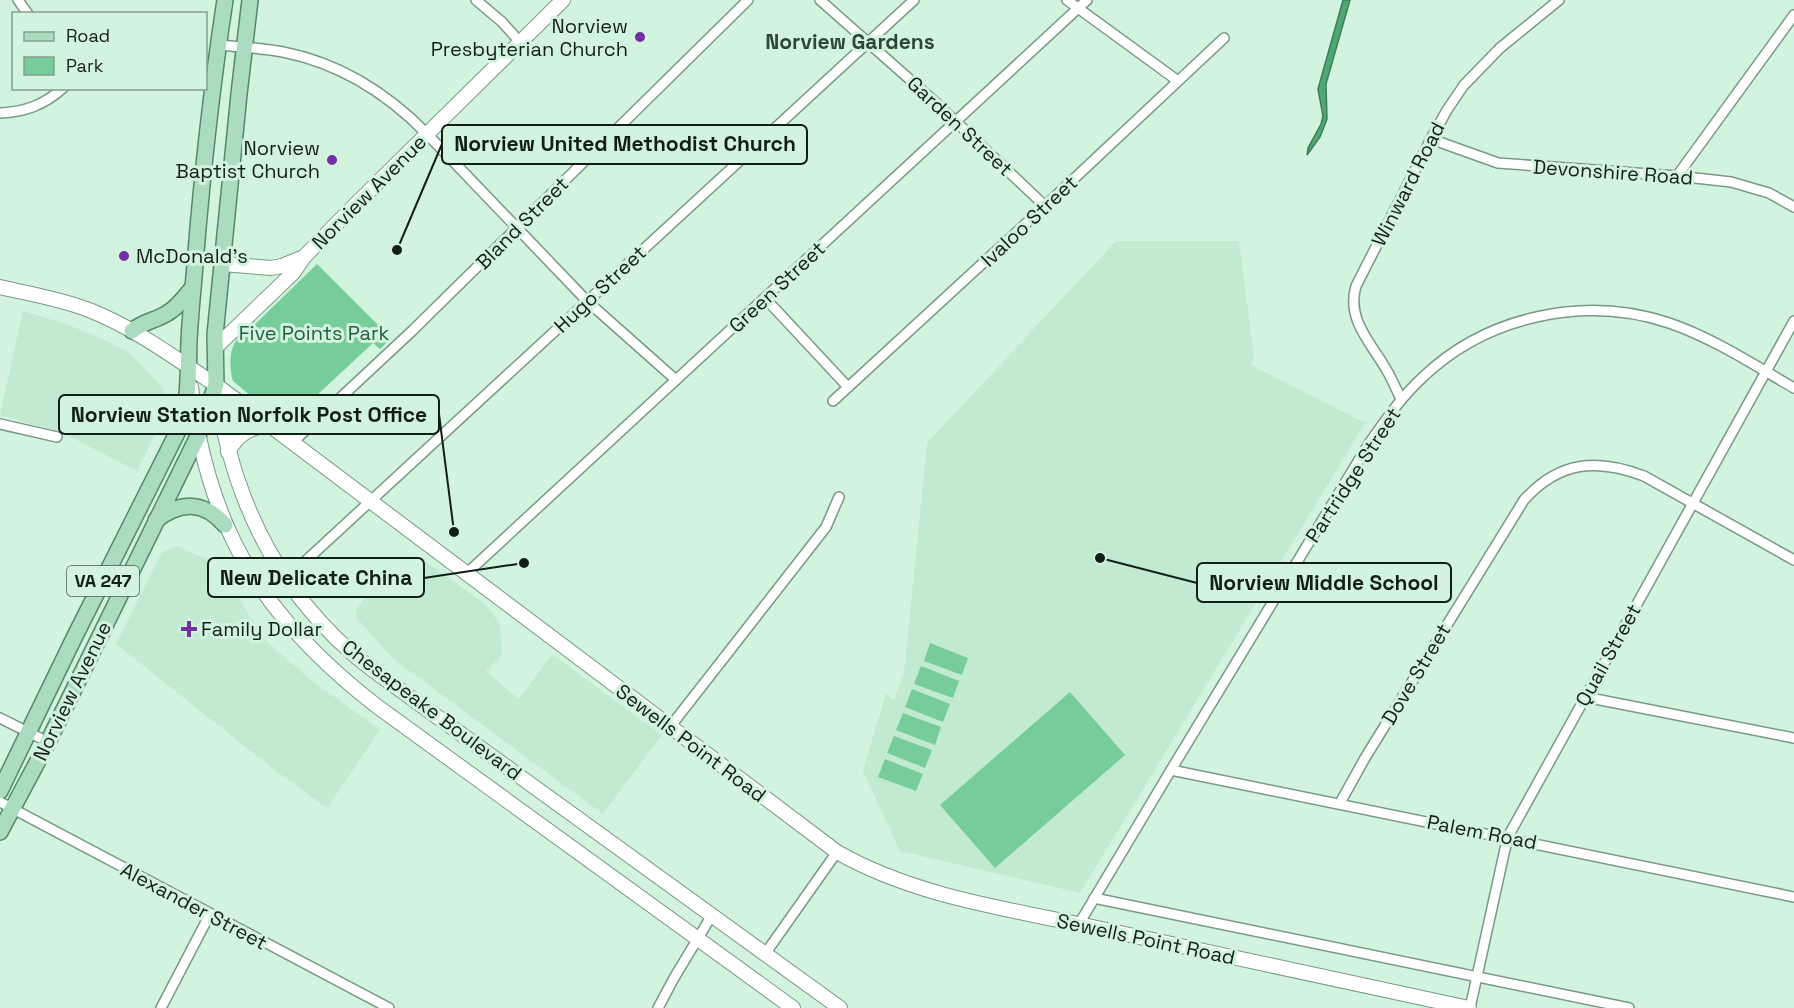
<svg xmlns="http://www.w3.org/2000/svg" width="1794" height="1008" font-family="'Space Grotesk',sans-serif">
<rect width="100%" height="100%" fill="#d2f3dd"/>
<g fill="#c2ead0">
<path d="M 1116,241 L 1239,241 L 1254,357 L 1251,365 L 1365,423 L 1080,893 L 900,851 L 863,771 L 886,693 L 894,700 L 904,673 L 927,443 Z"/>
<path d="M 23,311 L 66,324 L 105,340 L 132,355 L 158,383 L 170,400 L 169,407 L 137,471 L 63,433 L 0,415 Z"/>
<path d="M 178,546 L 220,566 L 262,637 L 307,677 L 380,730 L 327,808 L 272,768 L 116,644 L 162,552 Z"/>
<path d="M 423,560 L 485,604 L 500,624 L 502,655 L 486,671 L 519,699 L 552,654 L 662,735 L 603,814 L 392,658 L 357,618 L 356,610 L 368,594 L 385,579 L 405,564 Z"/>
</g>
<g fill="#76cd9a">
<path d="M 317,264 L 391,338 L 380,349 L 373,343 L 316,396 L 323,404 L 305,421 L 294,428 L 287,426 L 233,381 C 228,364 229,338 248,331 Z"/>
<path d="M 930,643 L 968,658 L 962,675 L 924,661 Z"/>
<path d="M 921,666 L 959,681 L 953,698 L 914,684 Z"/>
<path d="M 912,689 L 950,704 L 943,722 L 905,707 Z"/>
<path d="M 1070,692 L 1125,755 L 995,868 L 940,805 Z"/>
<path d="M 903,713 L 941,727 L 935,745 L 896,730 Z"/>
<path d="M 894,736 L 932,750 L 925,768 L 887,753 Z"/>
<path d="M 885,759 L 923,774 L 916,791 L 878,777 Z"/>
</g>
<path fill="#4fa776" stroke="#3d7e5a" stroke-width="1.5" d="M 1343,0 L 1350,0 L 1326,84 L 1327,119 L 1320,137 L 1307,155 L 1308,148 L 1321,124 L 1323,116 L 1318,89 Z"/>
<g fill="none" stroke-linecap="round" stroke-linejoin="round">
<defs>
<g id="street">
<path d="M 18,0 L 28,14"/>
<path d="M 476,0 L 502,22 L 520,42"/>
<path d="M 820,0 L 933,100 L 1045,206"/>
<path d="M 1067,0 L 1178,81"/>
<path d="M 219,45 C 240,47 262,48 283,52 C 339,63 388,94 427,134 L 587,301 L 676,380"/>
<path d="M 0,113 C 25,112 44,105 63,88"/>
<path d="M 1431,139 L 1498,163 L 1677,176 L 1731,182 L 1769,193 L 1794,207"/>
<path d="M 1677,176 L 1794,15"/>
<path d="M 765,298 L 847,386"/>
<path d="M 1401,399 C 1396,389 1392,379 1386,369 C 1371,343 1346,319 1356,286 L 1431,139 L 1447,110 L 1464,85 L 1500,48 L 1559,0"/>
<path d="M 833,401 L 1045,206 L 1224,38"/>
<path d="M 0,424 L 57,437"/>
<path d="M 293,442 L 412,331 L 748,0"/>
<path d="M 466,574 L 1087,0"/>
<path d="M 286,579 L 914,0"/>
<path d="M 1585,697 L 1794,738"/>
<path d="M 0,718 L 48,742"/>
<path d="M 670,727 L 826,527 L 839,497"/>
<path d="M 1171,770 L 1794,897"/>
<path d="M 0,802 L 389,1008"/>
<path d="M 1340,803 L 1365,758 L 1524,500 C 1559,461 1597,458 1644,476 L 1794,560"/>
<path d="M 1094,898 L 1629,1008"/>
<path d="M 1079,924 L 1171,770 L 1368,445 C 1385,421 1401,397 1423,377 C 1487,316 1584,295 1669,323 C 1713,338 1754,365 1794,388"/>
<path d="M 765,954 L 837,852"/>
<path d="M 161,1008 L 210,914"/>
<path d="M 658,1008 L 674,978 L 712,915"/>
<path d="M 1470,1008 L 1505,849 L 1510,833 L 1794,321"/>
</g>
<g id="secondary">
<path d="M 222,264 L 271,268 L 282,266 L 304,257"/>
<path d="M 0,287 C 30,294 61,299 89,310 C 135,328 176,359 216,385 L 837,852 C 916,897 1009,909 1097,928 C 1221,955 1345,982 1469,1008"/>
<path d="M 215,348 L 293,273 L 304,257 L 348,212 L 563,0"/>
<path d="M 216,385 C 230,490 271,582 352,653 C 371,670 393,684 414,700 L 840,1008"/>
<path d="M 191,387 C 208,531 264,619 378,707 L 793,1008"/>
<path d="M 228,452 C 238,434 248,429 268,424"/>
</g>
<g id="primary">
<path d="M 132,331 C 142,322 154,321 166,314 C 177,308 185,297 193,287"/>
<path d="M 156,520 C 181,501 204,501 225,525"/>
<path d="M 0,791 L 74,638 L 178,431 C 190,402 188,372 189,341 C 190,320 192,299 194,277 C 201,185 211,92 225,0"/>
<path d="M 0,832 L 48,742 L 198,436 L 216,385 L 215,335 L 239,94 L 250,0"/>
</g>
</defs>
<use href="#street" stroke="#7a9985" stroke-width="12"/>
<use href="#secondary" stroke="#7a9985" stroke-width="16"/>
<use href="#primary" stroke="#528a69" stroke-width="18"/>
<use href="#street" stroke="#fff" stroke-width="9"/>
<use href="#secondary" stroke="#fff" stroke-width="14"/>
<use href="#primary" stroke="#acdcbf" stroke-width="15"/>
</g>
<g fill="#7330a5" stroke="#d2f3dd" stroke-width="2">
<circle cx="640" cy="37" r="6"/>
<circle cx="332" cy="160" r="6"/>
<circle cx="124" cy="256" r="6"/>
<path d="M186 620h6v6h6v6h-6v6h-6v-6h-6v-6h6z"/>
</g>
<g text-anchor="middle" stroke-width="6" stroke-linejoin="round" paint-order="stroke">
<rect fill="#d2f3dd" stroke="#4c5f52" stroke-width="1.5" x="67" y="566" width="72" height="30" rx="4.5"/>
<g font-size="18" font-weight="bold" fill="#121f17">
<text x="103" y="587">VA 247</text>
</g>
<g font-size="20" fill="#121f17" stroke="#d2f3dd" text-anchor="end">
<text x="628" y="33">Norview<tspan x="628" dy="23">Presbyterian Church</tspan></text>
<text x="320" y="155">Norview<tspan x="320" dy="23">Baptist Church</tspan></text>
<text x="136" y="263" text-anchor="start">McDonald's</text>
<text x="201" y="636" text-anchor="start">Family Dollar</text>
</g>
<g font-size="20" fill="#121f17" stroke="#d2f3dd">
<text transform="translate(960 126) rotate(43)" y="7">Garden Street</text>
<text transform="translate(1613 172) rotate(4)" y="7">Devonshire Road</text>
<text transform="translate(1408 184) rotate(-63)" y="7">Winward Road</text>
<text transform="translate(369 192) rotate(-45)" y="7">Norview Avenue</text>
<text transform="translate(1029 221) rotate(-43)" y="7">Ivaloo Street</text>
<text transform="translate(522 223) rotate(-45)" y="7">Bland Street</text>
<text transform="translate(777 287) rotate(-43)" y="7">Green Street</text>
<text transform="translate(600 289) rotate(-43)" y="7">Hugo Street</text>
<text transform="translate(1353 475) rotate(-57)" y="7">Partridge Street</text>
<text transform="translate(1608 655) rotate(-61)" y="7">Quail Street</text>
<text transform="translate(1416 674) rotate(-59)" y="7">Dove Street</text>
<text transform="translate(72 691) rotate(-64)" y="7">Norview Avenue</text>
<text transform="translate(432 710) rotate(37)" y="7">Chesapeake Boulevard</text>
<text transform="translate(691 743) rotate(37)" y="7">Sewells Point Road</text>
<text transform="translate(1482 832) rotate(11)" y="7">Palem Road</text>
<text transform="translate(194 906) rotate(28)" y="7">Alexander Street</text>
<text transform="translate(1146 939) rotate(12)" y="7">Sewells Point Road</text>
</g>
<g font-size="20" fill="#20603e" stroke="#d2f3dd">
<text x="314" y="340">Five Points Park</text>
</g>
<g font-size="21" font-weight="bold" fill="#2b4736" stroke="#d2f3dd">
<text x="850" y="49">Norview Gardens</text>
</g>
</g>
<path fill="none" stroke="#121f17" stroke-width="2" d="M397 250L442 144M454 532L439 414M524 563L424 578M1100 558L1197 583"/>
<g fill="#121f17" stroke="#d2f3dd" stroke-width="2">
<circle cx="397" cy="250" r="6"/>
<circle cx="454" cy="532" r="6"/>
<circle cx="524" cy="563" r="6"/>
<circle cx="1100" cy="558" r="6"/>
</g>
<g fill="#d2f3dd" stroke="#121f17" stroke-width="2">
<rect x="442" y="125" width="365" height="39" rx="6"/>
<rect x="59" y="395" width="380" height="39" rx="6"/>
<rect x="208" y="558" width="216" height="39" rx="6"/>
<rect x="1197" y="563" width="254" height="39" rx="6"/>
</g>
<g font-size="21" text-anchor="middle" font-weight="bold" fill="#121f17">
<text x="625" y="151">Norview United Methodist Church</text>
<text x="249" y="422">Norview Station Norfolk Post Office</text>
<text x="316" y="585">New Delicate China</text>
<text x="1324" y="590">Norview Middle School</text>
</g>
<rect x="12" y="12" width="195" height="78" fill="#d2f3dd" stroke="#859e8e" stroke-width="1.5"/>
<rect x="24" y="32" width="30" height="9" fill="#acdcbf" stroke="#859e8e" stroke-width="1.5"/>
<text x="66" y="42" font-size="18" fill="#121f17">Road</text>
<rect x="24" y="57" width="30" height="18" fill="#76cd9a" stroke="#859e8e" stroke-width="1.5"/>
<text x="66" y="72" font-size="18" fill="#121f17">Park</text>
</svg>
